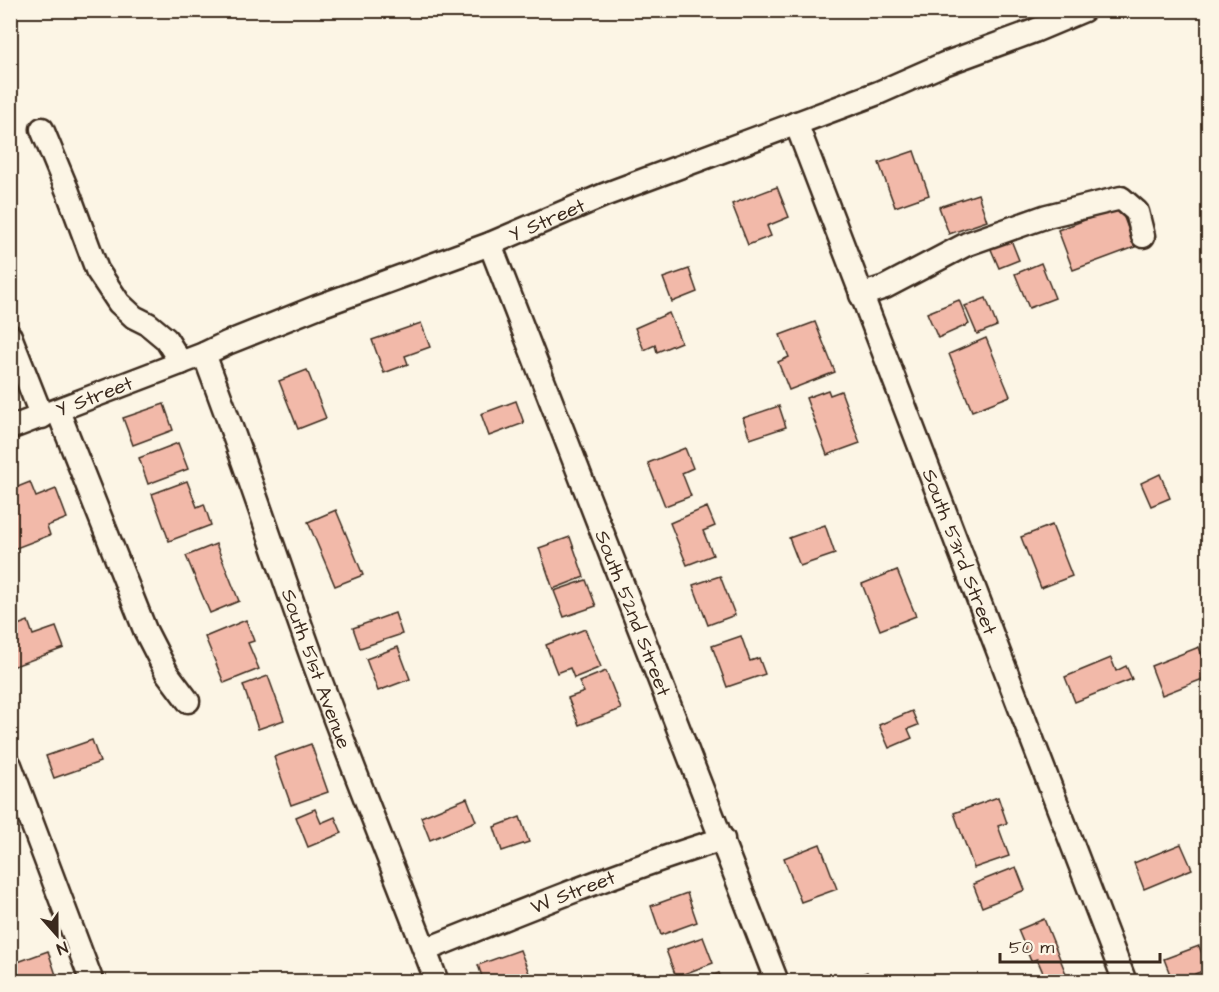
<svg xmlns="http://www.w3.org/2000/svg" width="1219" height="992" font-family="'Architects Daughter',sans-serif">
<rect width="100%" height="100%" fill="#fcf5e5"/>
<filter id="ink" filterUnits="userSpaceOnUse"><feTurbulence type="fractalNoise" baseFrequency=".0167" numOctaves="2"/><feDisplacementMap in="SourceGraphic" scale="12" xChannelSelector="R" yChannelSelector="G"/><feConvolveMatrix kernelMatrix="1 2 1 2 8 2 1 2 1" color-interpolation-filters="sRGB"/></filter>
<g filter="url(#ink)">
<g fill="#f2b9a9" stroke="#3b2a1e" stroke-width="1.5">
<path d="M 914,151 L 929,195 L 895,207 L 879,163 Z"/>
<path d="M 777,187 L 789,217 L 767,226 L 771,236 L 748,245 L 732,204 Z"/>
<path d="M 978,194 L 987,221 L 949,234 L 939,207 Z"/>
<path d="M 1120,207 L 1135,247 L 1073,270 L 1058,230 Z"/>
<path d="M 1011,240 L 1019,260 L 999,268 L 990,247 Z"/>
<path d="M 1041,263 L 1055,298 L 1029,308 L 1015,274 Z"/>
<path d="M 689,269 L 697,292 L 672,302 L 663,278 Z"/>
<path d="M 986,298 L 997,326 L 977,334 L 965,306 Z"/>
<path d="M 959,300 L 969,324 L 938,338 L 927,313 Z"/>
<path d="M 669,313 L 681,342 L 657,352 L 655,345 L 644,350 L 635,328 Z"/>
<path d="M 815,322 L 835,372 L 789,390 L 778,362 L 789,357 L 780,335 Z"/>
<path d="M 421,323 L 430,347 L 405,356 L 408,364 L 384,373 L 372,340 Z"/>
<path d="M 986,338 L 1010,396 L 972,411 L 949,354 Z"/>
<path d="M 307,370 L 326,418 L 298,429 L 279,381 Z"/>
<path d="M 828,390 L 830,395 L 841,391 L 860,443 L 827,455 L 806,398 Z"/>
<path d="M 516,401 L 524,423 L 489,436 L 481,414 Z"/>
<path d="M 164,404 L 173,430 L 133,445 L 123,418 Z"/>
<path d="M 779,406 L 786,427 L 750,439 L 743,418 Z"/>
<path d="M 178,443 L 188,469 L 148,484 L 139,458 Z"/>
<path d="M 685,448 L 693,468 L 682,473 L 691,496 L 665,506 L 648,463 Z"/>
<path d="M 1160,474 L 1170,498 L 1151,506 L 1141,483 Z"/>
<path d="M 187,481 L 197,507 L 204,504 L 211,525 L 169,541 L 152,494 Z"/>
<path d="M 30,482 L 36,497 L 56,489 L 67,518 L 47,526 L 50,535 L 11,550 L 10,490 Z"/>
<path d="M 707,507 L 715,526 L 703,531 L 713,555 L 687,565 L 670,523 Z"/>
<path d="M 336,510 L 363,575 L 335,586 L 308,522 Z"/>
<path d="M 825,525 L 835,554 L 800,566 L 789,538 Z"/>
<path d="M 1052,525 L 1072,576 L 1041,588 L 1021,537 Z"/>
<path d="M 570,537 L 584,577 L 553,589 L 539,548 Z"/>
<path d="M 216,544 L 239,601 L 210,613 L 186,556 Z"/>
<path d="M 897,570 L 916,616 L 880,630 L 862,584 Z"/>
<path d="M 720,576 L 735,615 L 708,625 L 693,585 Z"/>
<path d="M 586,580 L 596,606 L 564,617 L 554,591 Z"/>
<path d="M 395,613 L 402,634 L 360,648 L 353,628 Z"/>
<path d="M 246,620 L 254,641 L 248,643 L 259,669 L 224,683 L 205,637 Z"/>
<path d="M 28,621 L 33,635 L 56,627 L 64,648 L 12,667 L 10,628 Z"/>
<path d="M 585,629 L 601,667 L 574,678 L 570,668 L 557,673 L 546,645 Z"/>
<path d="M 741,636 L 750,661 L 759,658 L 765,674 L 727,687 L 712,646 Z"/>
<path d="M 398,647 L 410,679 L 378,691 L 366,659 Z"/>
<path d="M 1199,647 L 1208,671 L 1208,677 L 1162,695 L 1151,666 Z"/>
<path d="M 1111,658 L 1116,671 L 1126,666 L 1132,679 L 1075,702 L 1065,677 Z"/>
<path d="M 606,671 L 621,709 L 579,725 L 568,698 L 584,692 L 579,682 Z"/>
<path d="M 268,676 L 284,720 L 258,729 L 243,685 Z"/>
<path d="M 912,711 L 918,725 L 908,729 L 912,738 L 889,748 L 879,725 Z"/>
<path d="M 92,740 L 100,762 L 54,778 L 46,756 Z"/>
<path d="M 311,744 L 328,792 L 291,805 L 274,757 Z"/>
<path d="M 998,797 L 1007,823 L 998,826 L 1009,856 L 974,868 L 954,813 Z"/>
<path d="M 467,798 L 476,821 L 430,840 L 421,817 Z"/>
<path d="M 315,809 L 321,823 L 335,817 L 342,833 L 308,847 L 296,817 Z"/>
<path d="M 520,817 L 529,842 L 502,851 L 494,827 Z"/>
<path d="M 820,844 L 837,889 L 801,902 L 784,858 Z"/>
<path d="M 1181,844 L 1192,869 L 1144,889 L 1134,863 Z"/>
<path d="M 1016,867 L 1025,890 L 982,907 L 973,884 Z"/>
<path d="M 687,893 L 697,922 L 661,935 L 651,906 Z"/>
<path d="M 1044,919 L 1067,976 L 1053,982 L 1047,982 L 1037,959 L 1031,961 L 1018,930 Z"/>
<path d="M 703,937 L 713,963 L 676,977 L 666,950 Z"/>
<path d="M 1199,946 L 1208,969 L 1195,974 L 1198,982 L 1173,982 L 1164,959 Z"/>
<path d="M 520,950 L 531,978 L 522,982 L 484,982 L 478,965 Z"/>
<path d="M 48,951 L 57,978 L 47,982 L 21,982 L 15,963 Z"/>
<path d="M 867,972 L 871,982 L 842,982 Z"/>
<path d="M 719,973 L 723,982 L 698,982 Z"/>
</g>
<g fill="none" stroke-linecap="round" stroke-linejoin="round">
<defs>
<g id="minor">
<path id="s1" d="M 796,123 L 1125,982"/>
<path d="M 42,129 L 68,192 L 97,270 L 119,303 L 134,317 L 148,324 L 166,339 L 181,363"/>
<path id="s2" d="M 490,244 L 777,982"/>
<path d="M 861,295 L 885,287 L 967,244 L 1047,216 L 1121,198 L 1137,212 L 1143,236"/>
<path d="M 10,336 L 42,417"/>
<path id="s3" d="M 204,354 C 243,456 277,560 314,663 C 353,770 396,875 437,982"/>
<path d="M 58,411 L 145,630 L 167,673 L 188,701"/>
<path id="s4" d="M 10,428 L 204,354 L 227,343 L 317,307 L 490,244 L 604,195 L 878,93 L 944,64 L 1034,31 L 1084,10"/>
<path d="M 10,765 L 92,982"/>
<path id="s5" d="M 425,950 C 523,911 621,870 723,839"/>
</g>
</defs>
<use href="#minor" stroke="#3b2a1e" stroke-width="27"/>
<use href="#minor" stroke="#fcf5e5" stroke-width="22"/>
</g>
</g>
<g text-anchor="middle" stroke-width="4.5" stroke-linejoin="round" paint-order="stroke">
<g font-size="20" fill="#3b2a1e" stroke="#fcf5e5">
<text dy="7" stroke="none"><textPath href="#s4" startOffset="576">Y Street</textPath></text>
<text dy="7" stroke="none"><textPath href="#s4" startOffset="90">Y Street</textPath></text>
<text dy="7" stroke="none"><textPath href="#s1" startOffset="459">South 53rd Street</textPath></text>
<text dy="7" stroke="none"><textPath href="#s2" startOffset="396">South 52nd Street</textPath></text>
<text dy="7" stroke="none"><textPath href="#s3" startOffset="334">South 51st Avenue</textPath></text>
<text dy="7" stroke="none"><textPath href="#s5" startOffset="159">W Street</textPath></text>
</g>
</g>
<rect width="1219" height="992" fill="none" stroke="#fcf5e5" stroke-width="36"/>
<rect x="18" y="18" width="1183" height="956" fill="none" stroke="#3b2a1e" stroke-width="2" filter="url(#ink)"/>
<g transform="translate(57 935) rotate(159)" stroke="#fcf5e5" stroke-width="4.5" paint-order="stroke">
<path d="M0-4.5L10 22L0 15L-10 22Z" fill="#3b2a1e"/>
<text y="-9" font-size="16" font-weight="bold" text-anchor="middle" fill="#3b2a1e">N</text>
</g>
<path d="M1000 953v9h160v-9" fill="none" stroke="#3b2a1e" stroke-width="3"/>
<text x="1009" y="953" font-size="18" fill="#3b2a1e" stroke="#fcf5e5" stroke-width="4.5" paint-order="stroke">50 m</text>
</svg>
